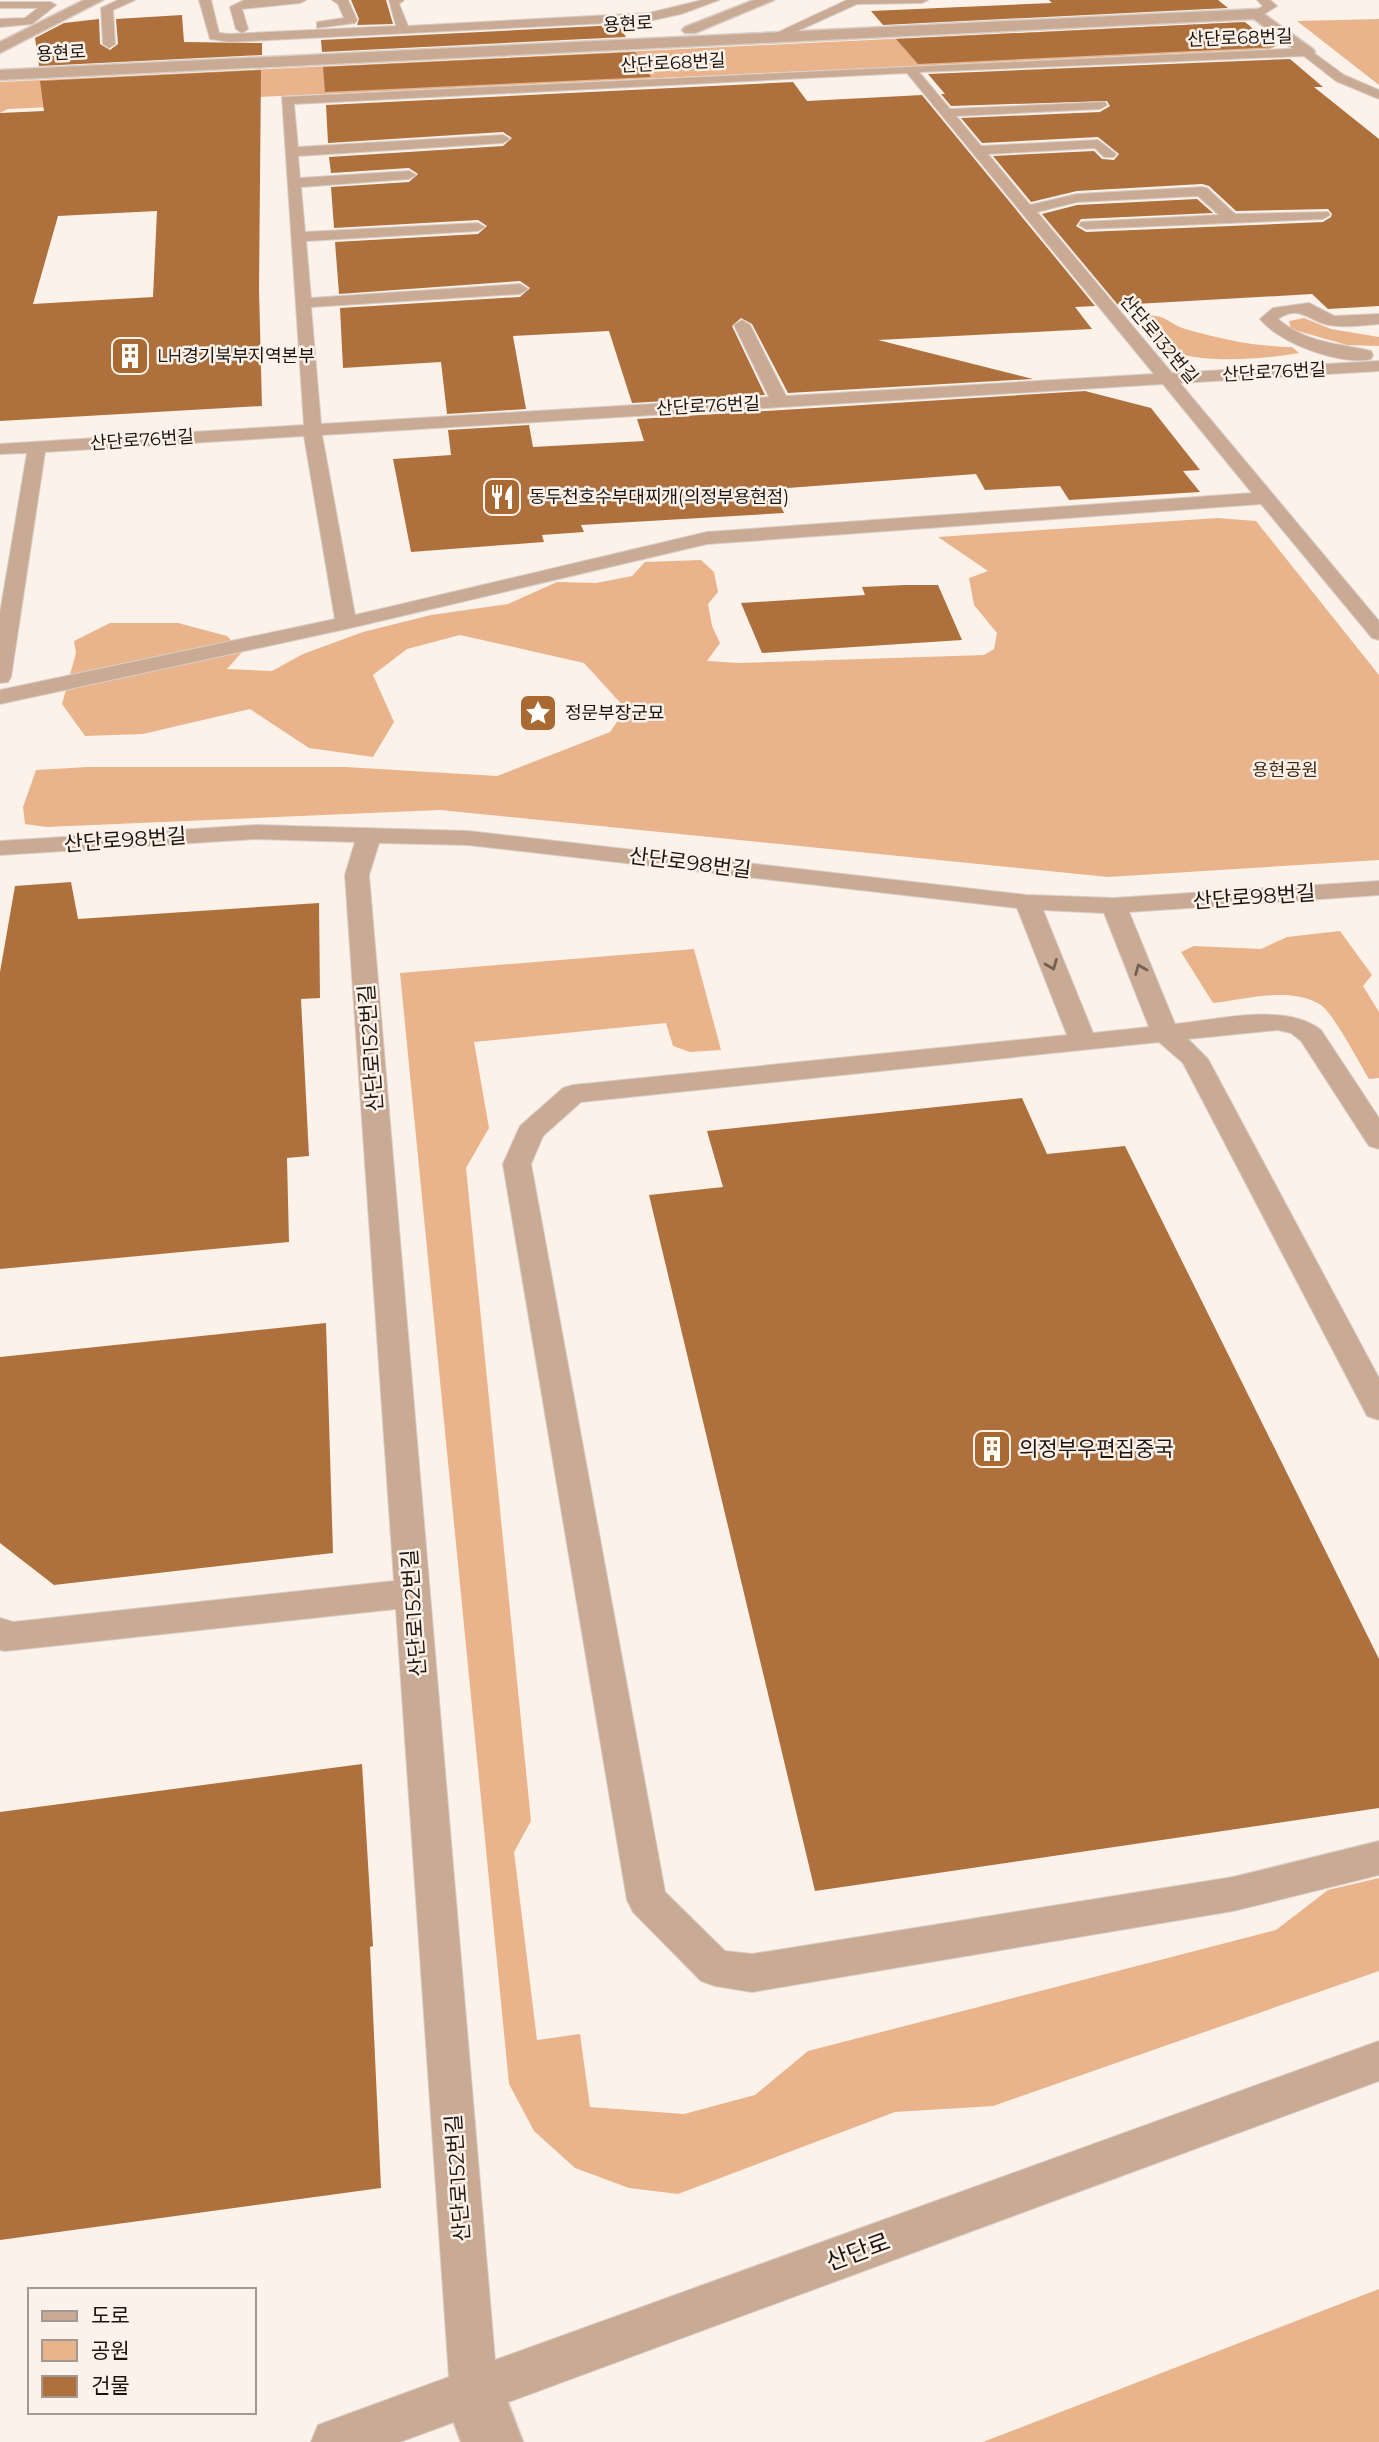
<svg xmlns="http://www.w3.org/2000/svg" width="1379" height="2442" font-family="Montserrat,'Noto Sans KR',sans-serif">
<rect width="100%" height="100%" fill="#fdf2ea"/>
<g fill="#e9b48b">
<path d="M 1379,19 L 1379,85 L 1297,21 Z"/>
<path d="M 1243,22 L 1278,45 L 1270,49 L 8,109 L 0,113 L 0,82 Z"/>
<path d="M 1146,315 C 1170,316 1167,323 1185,329 C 1226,340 1250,346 1292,347 L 1299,353 C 1264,359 1173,369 1151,336 C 1146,329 1146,322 1146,315 Z"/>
<path d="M 1304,318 L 1331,329 L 1379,337 L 1379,346 L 1347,345 L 1291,329 L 1289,321 Z"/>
<path d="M 1217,518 L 1256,521 L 1379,675 L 1379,860 L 1108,877 L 440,810 L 46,827 L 25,824 L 23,807 L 36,770 L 88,767 L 345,767 L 497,776 L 610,732 L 626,709 L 584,663 L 460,635 L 407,649 L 373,675 L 394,722 L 373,757 L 309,748 L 250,709 L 143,734 L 85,736 L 62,704 L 76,653 L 74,641 L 110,623 L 178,623 L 227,636 L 242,652 L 227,669 L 272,671 L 303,654 L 363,632 L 431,615 L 508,604 L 557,582 L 596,583 L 632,576 L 645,562 L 701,560 L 714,572 L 718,592 L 708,604 L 712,626 L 720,643 L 707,661 L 739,663 L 984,655 L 994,649 L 997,633 L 974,605 L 969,578 L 988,571 L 938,537 Z"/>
<path d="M 1340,931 L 1372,975 L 1363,986 L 1379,1012 L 1379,1078 L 1369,1079 C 1360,1064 1333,1013 1321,1005 C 1291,986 1246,999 1213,1003 L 1181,952 L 1194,946 L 1261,949 L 1287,937 Z"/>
<path d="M 694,949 L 721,1050 L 690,1052 L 673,1046 L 666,1023 L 474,1042 L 489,1128 L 466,1168 L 531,1821 L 514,1852 L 537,2040 L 580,2034 L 590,2107 L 684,2114 L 755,2095 L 808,2051 L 1276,1930 L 1328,1890 L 1379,1878 L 1379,1971 L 993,2106 L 895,2112 L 678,2194 L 629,2188 L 575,2168 L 534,2131 L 509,2084 L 400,973 Z"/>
<path d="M 1379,2289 L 1379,2442 L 983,2442 Z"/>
</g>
<g fill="#ae713e" fill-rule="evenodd">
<path d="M 351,0 L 386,0 L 393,24 L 357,25 L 359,19 Z"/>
<path d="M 1049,0 L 1218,0 L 1228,8 L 883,25 L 871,11 L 1052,3 Z"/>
<path d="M 182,15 L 184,42 L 262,43 L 262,55 L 39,66 L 35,38 L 64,23 L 99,19 L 100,44 L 110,50 L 118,44 L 116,19 Z"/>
<path d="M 1245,22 L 1275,47 L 918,64 L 896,39 Z"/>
<path d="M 618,25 L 626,37 L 322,52 L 321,40 Z"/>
<path d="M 635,52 L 651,77 L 325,92 L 323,67 Z"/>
<path d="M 1290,59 L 1323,87 L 1314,87 L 1379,139 L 1379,306 L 1328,309 L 1312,294 L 1118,305 L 1042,214 L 1077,205 L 1197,199 L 1213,213 L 1081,219 L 1076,226 L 1086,232 L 1323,222 L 1331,217 L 1332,214 L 1328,209 L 1236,211 L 1209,186 L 1202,184 L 1077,191 L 1031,202 L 993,156 L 1094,151 L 1102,159 L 1114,160 L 1119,154 L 1098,137 L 982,143 L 961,118 L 1100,112 L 1110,106 L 1107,101 L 951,106 L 941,94 L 945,94 L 928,74 Z"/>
<path d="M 261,70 L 259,290 L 262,406 L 0,421 L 0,113 L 44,111 L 40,81 ZM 157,211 L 153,297 L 33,304 L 58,216 Z"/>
<path d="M 793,82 L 807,101 L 922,95 L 1095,306 L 1075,307 L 1092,329 L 878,340 L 1033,379 L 788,393 L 752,324 L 741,318 L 732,326 L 765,395 L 632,403 L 609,331 L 513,336 L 526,409 L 447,414 L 441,362 L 343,368 L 340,308 L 520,297 L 530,288 L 520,281 L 339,294 L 335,242 L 478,234 L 487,226 L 478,220 L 334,228 L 331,187 L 409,182 L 418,174 L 409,168 L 331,173 L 329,157 L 503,146 L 512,138 L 503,132 L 328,143 L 326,105 Z"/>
<path d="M 1085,391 L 1151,408 L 1200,470 L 1183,471 L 1200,492 L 1069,500 L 1060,486 L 985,490 L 976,474 L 774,489 L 784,513 L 581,525 L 584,532 L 542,535 L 544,542 L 411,552 L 393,459 L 451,455 L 448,430 L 529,425 L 533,447 L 644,441 L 637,419 Z"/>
<path d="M 905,585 L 938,585 L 962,640 L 762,653 L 741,603 L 865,595 L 862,587 Z"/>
<path d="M 71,882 L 78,919 L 319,903 L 320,998 L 301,999 L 309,1156 L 287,1158 L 289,1242 L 0,1269 L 0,972 L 15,886 Z"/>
<path d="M 1022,1098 L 1047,1154 L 1125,1146 L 1379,1659 L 1379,1808 L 815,1891 L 649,1195 L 723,1187 L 707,1131 Z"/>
<path d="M 326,1323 L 333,1553 L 54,1585 L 0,1543 L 0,1357 Z"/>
<path d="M 362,1764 L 373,1946 L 370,1947 L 381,2188 L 0,2240 L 0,1812 Z"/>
</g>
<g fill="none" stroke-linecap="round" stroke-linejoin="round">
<defs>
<g id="service">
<path d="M 118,0 L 135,0 L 113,10 L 115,44 L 109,48 L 103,44 L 101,8 Z"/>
<path d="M 199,0 L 211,0 L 219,33 L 230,34 L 396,26 L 389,0 L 404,0 L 399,4 L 408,26 L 649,13 L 702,0 L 719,0 L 681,14 L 649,21 L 230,42 L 210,39 Z"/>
<path d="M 244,0 L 306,0 L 300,3 L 242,9 L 248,29 L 242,33 L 236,29 L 230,7 Z"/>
<path d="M 332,0 L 348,0 L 357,20 L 355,23 L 317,28 L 317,22 L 344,18 L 338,4 Z"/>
<path d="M 847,0 L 928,0 L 922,3 L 857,4 L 780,39 L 770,36 Z"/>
<path d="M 1257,0 L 1270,0 L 1277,6 L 1261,16 L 1253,16 L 1253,12 L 1263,6 Z"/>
<path d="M 0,2 L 50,2 L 56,5 L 32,24 L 0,27 L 0,19 L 25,18 L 38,8 L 0,8 Z"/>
<path d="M 1307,48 L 1344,75 L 1379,90 L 1379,99 L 1336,81 L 1304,56 L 919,72 L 950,109 L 1105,102 L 1107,105 L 1100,109 L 956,116 L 981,146 L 1098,140 L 1116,154 L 1114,157 L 1104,157 L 1095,148 L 988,154 L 1030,205 L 1077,194 L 1202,187 L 1207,188 L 1235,214 L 1328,212 L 1330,215 L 1323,219 L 1086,229 L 1079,225 L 1081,222 L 1219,215 L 1198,196 L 1077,202 L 1037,212 L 1172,373 L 1379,361 L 1379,371 L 1180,383 L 1379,621 L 1379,640 L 1372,638 L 1261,504 L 707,544 L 346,629 L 0,704 L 0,690 L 335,619 L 304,436 L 45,452 L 11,677 L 8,682 L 0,683 L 0,613 L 27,453 L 0,454 L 0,444 L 304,425 L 282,97 ZM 907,73 L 1154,374 L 786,396 L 750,325 L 742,320 L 734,325 L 769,397 L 321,424 L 311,307 L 520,294 L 528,289 L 520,284 L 311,298 L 306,241 L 478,231 L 485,227 L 478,223 L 305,232 L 301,187 L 409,179 L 416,175 L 409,171 L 300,178 L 298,156 L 503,143 L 510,139 L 503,135 L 298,147 L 294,104 ZM 1163,384 L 1252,493 L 707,532 L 355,615 L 322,435 Z"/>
<path d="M 1309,303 L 1334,316 L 1379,314 L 1379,324 C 1363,325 1344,328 1329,325 C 1310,322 1300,304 1278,319 C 1306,343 1337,343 1371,351 L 1373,355 L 1371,359 C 1341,366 1279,343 1260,319 L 1273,308 Z"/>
<path d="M 257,825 L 468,831 L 1027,895 L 1114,898 L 1379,881 L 1379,895 L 1129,912 L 1175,1024 C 1217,1020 1286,1002 1321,1030 L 1379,1118 L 1379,1149 L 1369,1146 L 1301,1041 L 1291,1033 L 1278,1030 L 1188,1039 L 1208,1059 L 1379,1378 L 1379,1420 L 1367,1416 L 1363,1408 L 1183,1063 L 1159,1042 L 581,1102 L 543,1136 L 531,1164 L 665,1892 L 725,1951 L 752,1954 L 1233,1877 L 1379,1841 L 1379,1875 L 1233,1911 L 752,1992 L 715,1986 L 701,1981 L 633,1912 L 627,1900 L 503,1164 L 520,1126 L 563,1088 L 573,1085 L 1067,1035 L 1017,908 L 468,845 L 379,843 L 369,875 L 495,2360 L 1379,2041 L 1379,2081 L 400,2442 L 311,2442 L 318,2425 L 449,2377 L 396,1609 L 5,1651 L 0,1650 L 0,1618 L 13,1622 L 394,1581 L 345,875 L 355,842 L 257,839 L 0,855 L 0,841 ZM 1043,910 L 1104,913 L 1149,1027 L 1093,1033 Z"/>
</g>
<g id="minor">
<path d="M 84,0 L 103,0 L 0,53 L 0,42 Z"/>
<path d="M 754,0 L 774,0 L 695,33 L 685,33 L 682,30 L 685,27 Z"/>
<path d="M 1257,9 L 1313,49 L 1315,52 L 1313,55 L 1301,55 L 1254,19 L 0,80 L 0,70 Z"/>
<path d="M 474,2362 L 496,2371 L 523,2442 L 461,2442 L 443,2393 L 452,2371 Z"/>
</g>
</defs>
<use href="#service" stroke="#d9cec7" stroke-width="2"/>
<use href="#minor" stroke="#d9cec7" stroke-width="3"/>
<use href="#service" fill="#c9ab95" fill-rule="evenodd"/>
<use href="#minor" fill="#c9ab95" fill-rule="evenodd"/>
</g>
<defs><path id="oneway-chevron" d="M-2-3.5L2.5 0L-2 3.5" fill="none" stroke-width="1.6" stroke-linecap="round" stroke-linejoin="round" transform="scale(1.75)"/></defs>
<g stroke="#736052">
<use href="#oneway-chevron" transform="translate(1052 965) rotate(68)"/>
<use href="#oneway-chevron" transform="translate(1140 969) rotate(-112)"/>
</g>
<defs>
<symbol id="building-square" viewBox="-11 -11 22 22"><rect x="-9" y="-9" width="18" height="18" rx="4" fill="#a96932" stroke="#fdf2ea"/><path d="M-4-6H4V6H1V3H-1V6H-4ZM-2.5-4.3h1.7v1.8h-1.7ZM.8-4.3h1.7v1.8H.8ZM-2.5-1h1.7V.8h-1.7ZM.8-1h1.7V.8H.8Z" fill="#fff"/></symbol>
<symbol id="restaurant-square" viewBox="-11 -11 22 22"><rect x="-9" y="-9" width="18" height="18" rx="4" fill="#a96932" stroke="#fdf2ea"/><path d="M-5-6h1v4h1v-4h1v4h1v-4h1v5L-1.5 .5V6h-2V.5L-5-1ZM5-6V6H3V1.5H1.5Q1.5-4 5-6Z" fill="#fff"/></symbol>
<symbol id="sight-square" viewBox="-11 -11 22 22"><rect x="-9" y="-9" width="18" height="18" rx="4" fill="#a96932" stroke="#fdf2ea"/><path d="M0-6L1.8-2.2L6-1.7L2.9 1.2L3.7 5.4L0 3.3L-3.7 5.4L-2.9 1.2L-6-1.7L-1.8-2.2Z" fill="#fff"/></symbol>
</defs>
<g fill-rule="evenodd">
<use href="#building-square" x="108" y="334" width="44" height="44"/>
<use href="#restaurant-square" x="480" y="475" width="44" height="44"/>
<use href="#sight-square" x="516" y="691" width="44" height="44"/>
<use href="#building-square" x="970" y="1427" width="44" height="44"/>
</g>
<g text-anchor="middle" stroke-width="5" stroke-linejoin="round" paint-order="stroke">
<g font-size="18" fill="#1d140e" stroke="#fdf2ea">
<text transform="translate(628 24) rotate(-3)" y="6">용현로</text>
<text transform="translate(1240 38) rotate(-2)" y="6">산단로68번길</text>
<text transform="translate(61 53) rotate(-3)" y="6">용현로</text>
<text transform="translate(673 63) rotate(-3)" y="6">산단로68번길</text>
<text transform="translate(1159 339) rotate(50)" y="6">산단로132번길</text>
<text transform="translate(1274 372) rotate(-3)" y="6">산단로76번길</text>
<text transform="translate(708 406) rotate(-3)" y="6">산단로76번길</text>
<text transform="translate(142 440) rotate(-4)" y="6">산단로76번길</text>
</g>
<g font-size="18" fill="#1d140e" stroke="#fdf2ea" text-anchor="start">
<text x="157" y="362">LH경기북부지역본부</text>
<text x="529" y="503">동두천호수부대찌개(의정부용현점)</text>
<text x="565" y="719">정문부장군묘</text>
</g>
<g font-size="18" fill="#442913" stroke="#fdf2ea">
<text x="1285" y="776">용현공원</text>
</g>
<g font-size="21" fill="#1d140e" stroke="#fdf2ea">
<text transform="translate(125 840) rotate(-4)" y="7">산단로98번길</text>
<text transform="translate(690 863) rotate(7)" y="7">산단로98번길</text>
<text transform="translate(1254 897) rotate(-4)" y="7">산단로98번길</text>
<text transform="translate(371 1048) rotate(-94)" y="7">산단로152번길</text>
<text transform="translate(414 1613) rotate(-94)" y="7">산단로152번길</text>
<text transform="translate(458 2178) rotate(-94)" y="7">산단로152번길</text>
</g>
<g font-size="21" fill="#1d140e" stroke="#fdf2ea" text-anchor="start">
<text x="1019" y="1456">의정부우편집중국</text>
</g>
<g font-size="24" fill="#1d140e" stroke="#fdf2ea">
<text transform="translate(858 2252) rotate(-20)" y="8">산단로</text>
</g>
</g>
<rect x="28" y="2288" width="228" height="126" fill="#fdf2ea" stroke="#a39992" stroke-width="2"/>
<rect x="42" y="2311" width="35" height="10" fill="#c9ab95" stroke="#a39992" stroke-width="2"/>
<text x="91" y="2323" font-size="21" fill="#1d140e">도로</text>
<rect x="42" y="2340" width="35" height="21" fill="#e9b48b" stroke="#a39992" stroke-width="2"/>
<text x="91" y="2358" font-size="21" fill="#1d140e">공원</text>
<rect x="42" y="2376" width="35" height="21" fill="#ae713e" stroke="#a39992" stroke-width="2"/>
<text x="91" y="2393" font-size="21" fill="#1d140e">건물</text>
</svg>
